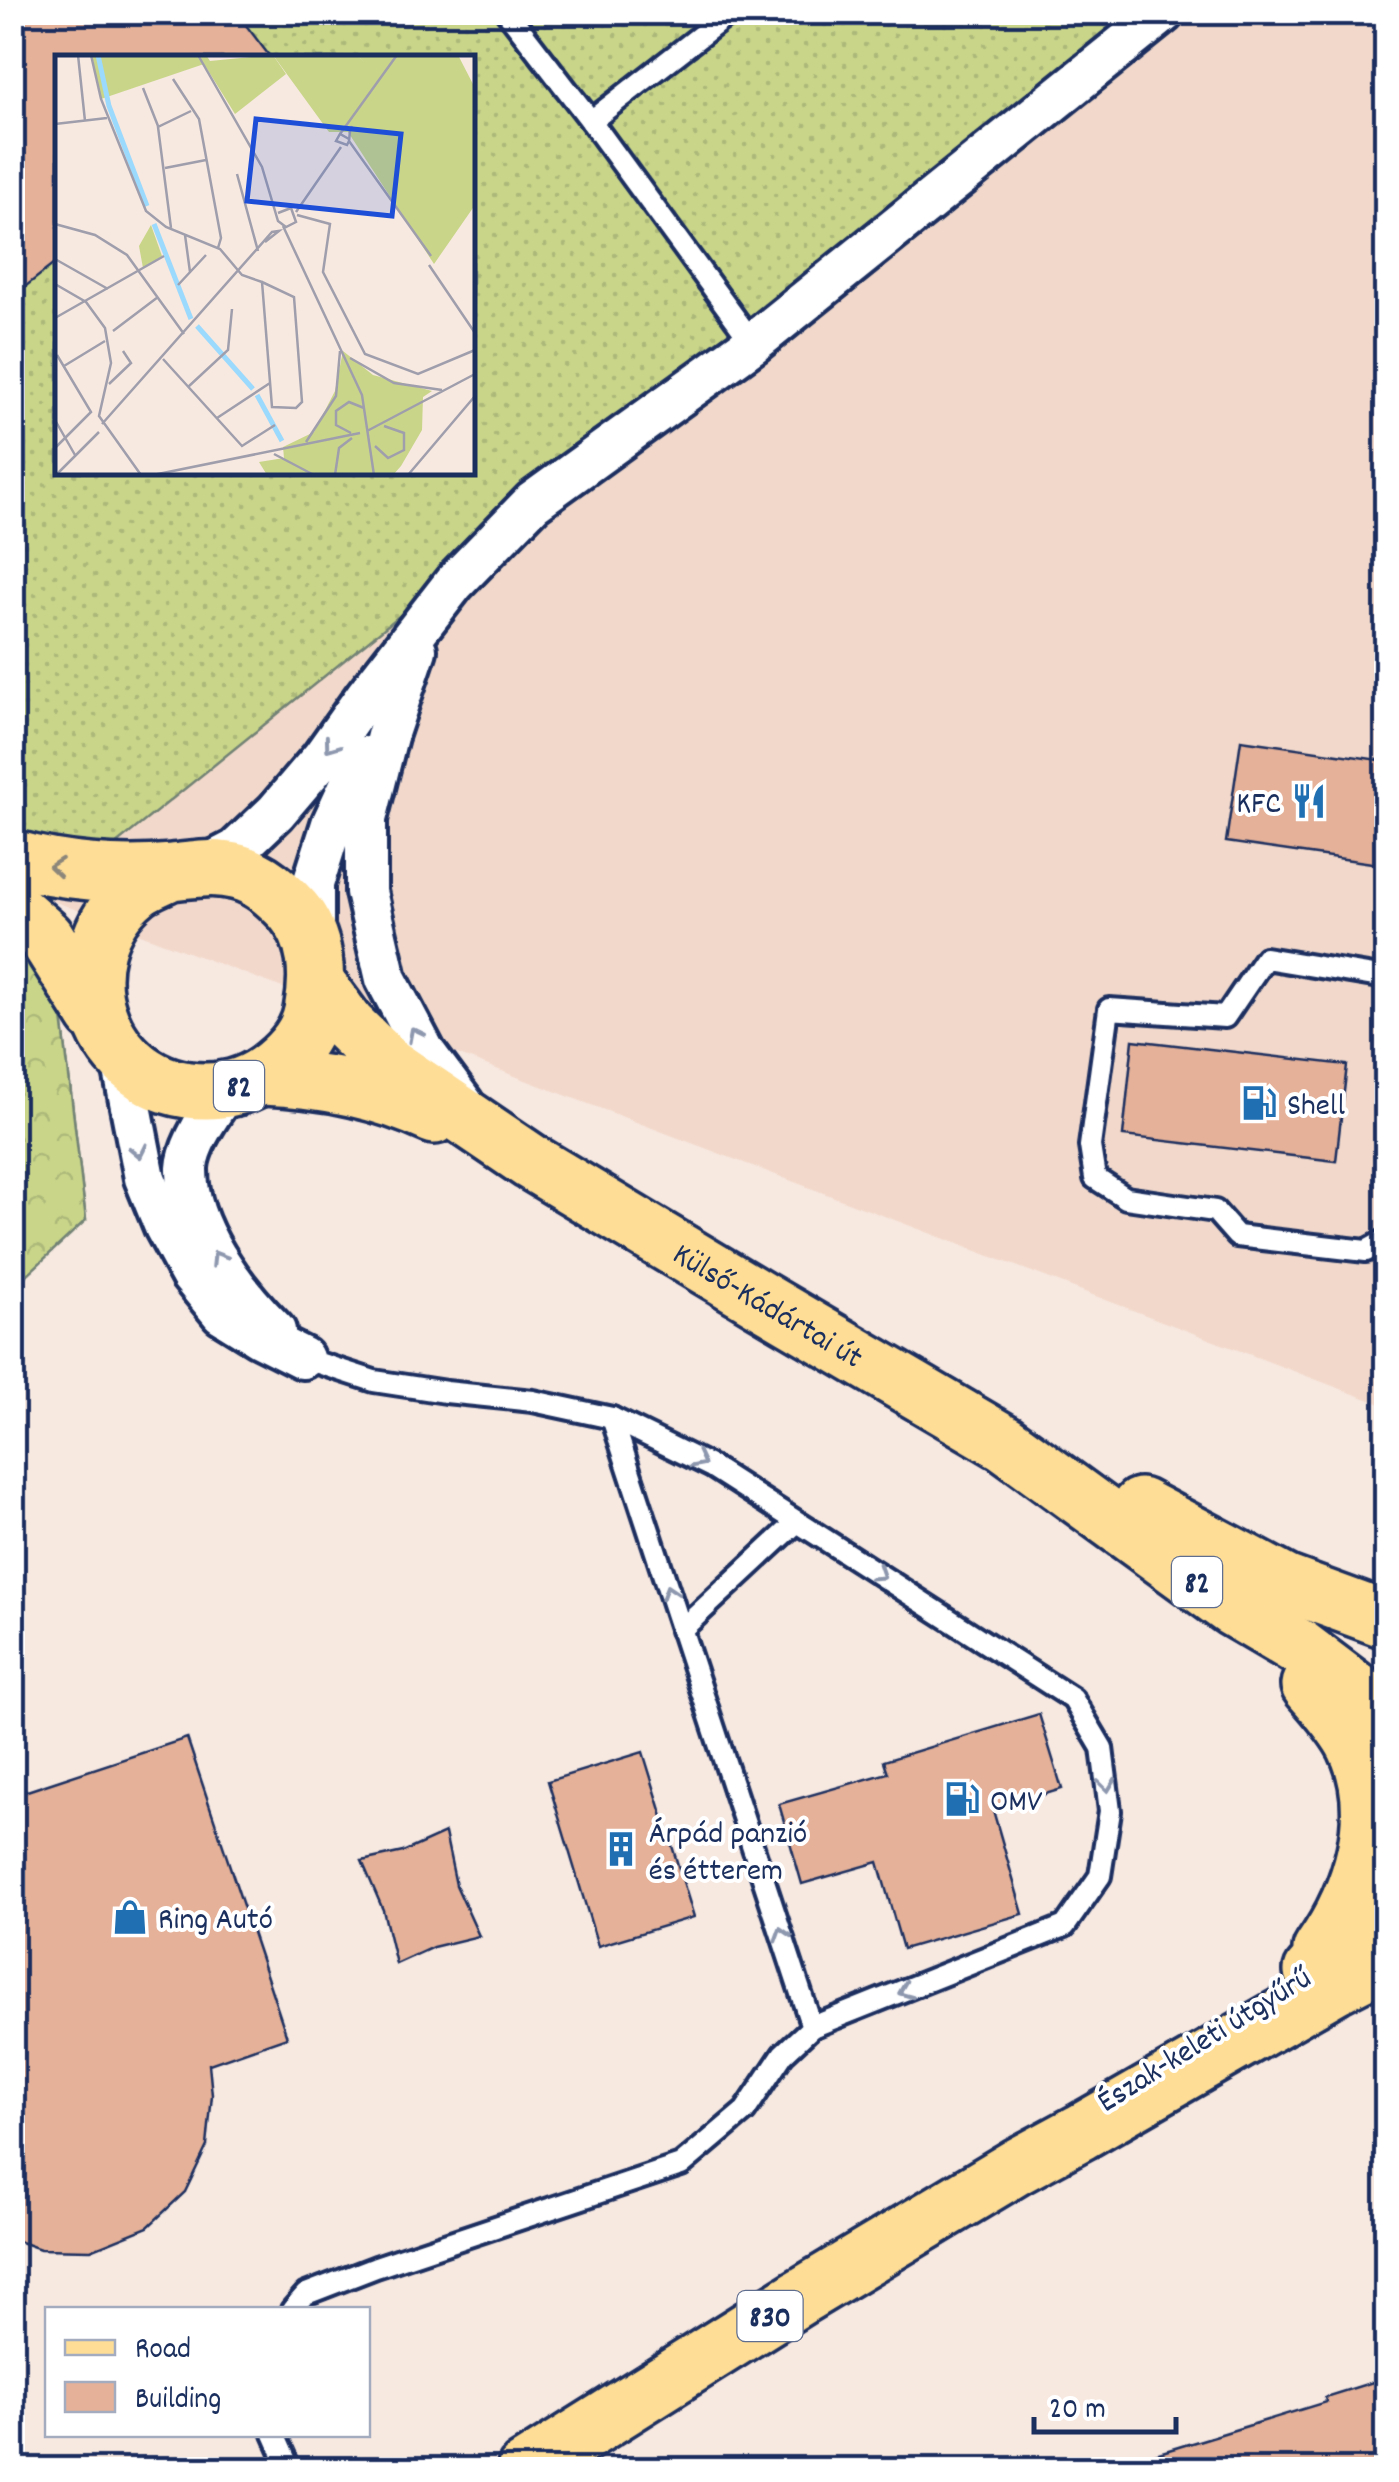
<svg xmlns="http://www.w3.org/2000/svg" width="1399" height="2482" font-family="Dekko,sans-serif">
<defs>
<pattern id="grass-dots" width="8" height="8" patternUnits="userSpaceOnUse" patternTransform="scale(2.5)"><rect width="8" height="8" fill="#c9d689"/><path d="M2 2h.1M6 6h.1" fill="none" stroke="#acb879" stroke-width="1.8" stroke-linecap="round"/></pattern>
<pattern id="forest-crowns" width="20" height="18" patternUnits="userSpaceOnUse" patternTransform="scale(2.5)"><rect width="20" height="18" fill="#c9d689"/><path d="M2 6a3 3 0 1 1 6 0M12 15a3 3 0 1 1 6 0" fill="none" stroke="#acb879"/></pattern>
</defs>
<rect width="100%" height="100%" fill="#f7e8e0"/>
<filter id="ink" filterUnits="userSpaceOnUse"><feTurbulence type="fractalNoise" baseFrequency=".01" numOctaves="2"/><feDisplacementMap in="SourceGraphic" scale="20" xChannelSelector="R" yChannelSelector="G"/><feConvolveMatrix kernelMatrix="1 2 1 2 8 2 1 2 1" color-interpolation-filters="sRGB"/></filter>
<g filter="url(#ink)">
<path fill="#f2d8ca" d="M 1147,13 L 1386,13 L 1386,1406 L 48,899 Z"/>
<path fill="url(#grass-dots)" stroke="#728274" stroke-width="2.5" fill-rule="evenodd" d="M 12,13 L 1147,13 L 48,899 L 86,1220 L 12,1226 ZM 58,58 L 472,58 L 472,472 L 58,472 Z"/>
<path fill="url(#forest-crowns)" stroke="#728274" stroke-width="2.5" d="M 13,880 L 48,899 L 86,1220 L 13,1288 Z"/>
<g fill="#e5b198" stroke="#1b2f5e" stroke-width="2.5">
<path d="M 12,12 L 236,12 L 271,58 L 58,58 L 58,261 L 12,297 Z"/>
<path d="M 1241,740 L 1386,761 L 1386,865 L 1226,842 Z"/>
<path d="M 1133,1040 L 1347,1065 L 1336,1161 L 1123,1136 Z"/>
<path d="M 1039,1714 L 1062,1789 L 993,1810 L 1023,1914 L 903,1949 L 878,1862 L 802,1884 L 779,1804 L 888,1773 L 884,1761 Z"/>
<path d="M 187,1738 L 287,2037 L 209,2064 L 212,2095 L 207,2146 L 185,2192 L 148,2227 L 91,2250 L 40,2249 L 12,2239 L 12,1796 Z"/>
<path d="M 643,1752 L 694,1917 L 598,1946 L 548,1781 Z"/>
<path d="M 445,1833 L 456,1885 L 479,1936 L 433,1947 L 396,1964 L 383,1910 L 362,1861 L 403,1852 Z"/>
<path d="M 1386,2378 L 1386,2470 L 1137,2470 L 1136,2460 L 1326,2402 L 1325,2397 Z"/>
</g>
<g fill="none" stroke-linecap="round" stroke-linejoin="round">
<defs>
<g id="lane">
<path d="M 507,12 L 591,121 L 753,343"/>
<path d="M 591,121 L 731,12"/>
<path d="M 1386,978 L 1265,958 L 1225,1017 L 1109,1009 L 1090,1146 L 1095,1178 L 1126,1198 L 1215,1211 L 1237,1236 L 1366,1251 L 1386,1240"/>
<path d="M 612,1418 L 812,2027"/>
<path d="M 681,1630 L 797,1522"/>
<path d="M 292,2310 L 306,2294 L 376,2267 L 681,2165 L 745,2111 L 783,2054 L 812,2027 L 1065,1926 L 1100,1876 L 1110,1811 L 1102,1748 L 1073,1699 L 712,1467 L 612,1418 L 533,1401 L 446,1392 L 374,1381 L 303,1358"/>
<path d="M 274,2434 L 290,2470"/>
</g>
<g id="street">
<path d="M 416,650 L 387,736 L 366,819 L 366,892 L 386,979 L 425,1053 L 463,1104"/>
<path d="M 205,866 L 236,850 L 276,812 L 322,758 L 366,696 L 454,583 L 533,502 L 753,343 L 1164,12"/>
<path d="M 313,944 L 313,884 L 332,824 L 363,757"/>
<path d="M 121,1055 L 145,1178 L 165,1227 L 191,1275 L 222,1313 L 259,1336 L 303,1358"/>
<path d="M 226,1091 C 212,1110 188,1145 187,1168 C 186,1227 235,1291 275,1331"/>
</g>
<g id="primary">
<path d="M 12,858 C 62,872 119,877 171,872 C 196,870 212,865 238,872 C 261,878 278,894 293,910 C 317,938 319,977 312,1011 C 308,1033 292,1052 275,1066 C 255,1083 232,1091 206,1091 C 98,1092 53,957 136,890 C 146,882 159,878 170,872"/>
<path d="M 12,907 L 46,937 L 95,1015"/>
<path id="s1" d="M 317,984 L 348,1026 L 388,1065 L 531,1162 L 758,1298 L 1005,1443 L 1232,1608 L 1300,1648 L 1357,1691 L 1386,1723"/>
<path d="M 262,1077 C 320,1079 381,1091 434,1116"/>
<path d="M 1140,1506 L 1285,1583 L 1386,1620"/>
<path d="M 1309,1685 C 1325,1704 1344,1724 1355,1746 C 1387,1813 1361,1893 1321,1950"/>
<path d="M 1312,1971 L 1355,1943 L 1386,1909"/>
<path d="M 525,2470 L 800,2297 L 1018,2166 L 1081,2132 L 1335,1986 L 1386,1960"/>
</g>
</defs>
<use href="#lane" stroke="#1b2f5e" stroke-width="28"/>
<use href="#street" stroke="#1b2f5e" stroke-width="48"/>
<use href="#primary" stroke="#1b2f5e" stroke-width="62"/>
<use href="#lane" stroke="#fff" stroke-width="20"/>
<use href="#street" stroke="#fff" stroke-width="40"/>
<use href="#primary" stroke="#fedd96" stroke-width="55"/>
</g>
<defs><path id="oneway-chevron" d="M-2-3.5L2.5 0L-2 3.5" fill="none" stroke-width="1.6" stroke-linecap="round" stroke-linejoin="round" transform="scale(2.5)"/></defs>
<g stroke="#8d97ae">
<use href="#oneway-chevron" transform="translate(331 745) rotate(126)"/>
<use href="#oneway-chevron" transform="translate(415 1034) rotate(-117)"/>
<use href="#oneway-chevron" transform="translate(139 1151) rotate(78)"/>
<use href="#oneway-chevron" transform="translate(218 1258) rotate(-122)"/>
<use href="#oneway-chevron" transform="translate(699 1461) rotate(27)"/>
<use href="#oneway-chevron" transform="translate(879 1574) rotate(33)"/>
<use href="#oneway-chevron" transform="translate(669 1592) rotate(-108)"/>
<use href="#oneway-chevron" transform="translate(1107 1785) rotate(83)"/>
<use href="#oneway-chevron" transform="translate(782 1934) rotate(-108)"/>
<use href="#oneway-chevron" transform="translate(905 1991) rotate(158)"/>
</g>
<use stroke="#8c867a" href="#oneway-chevron" transform="translate(56 867) rotate(-174)"/>
</g>
<defs>
<symbol id="restaurant-bare" viewBox="-9 -9 18 18"><path d="M-5-6h1v4h1v-4h1v4h1v-4h1v5L-1.5 .5V6h-2V.5L-5-1ZM5-6V6H3V1.5H1.5Q1.5-4 5-6Z" fill="#1f6fb2" stroke="#fff" stroke-width="2.5" paint-order="stroke"/></symbol>
<symbol id="fuel-bare" viewBox="-9 -9 18 18"><path d="M-5.5-6h7V0h2V4h1.3V-2.5L3-4.5l.8-.8L6-3V5H2.5V1h-1V6h-7ZM-4.2-4.7v3.2H.2V-4.7Z" fill="#1f6fb2" stroke="#fff" stroke-width="2.5" paint-order="stroke"/></symbol>
<symbol id="building-bare" viewBox="-9 -9 18 18"><path d="M-4-6H4V6H1V3H-1V6H-4ZM-2.5-4.3h1.7v1.8h-1.7ZM.8-4.3h1.7v1.8H.8ZM-2.5-1h1.7V.8h-1.7ZM.8-1h1.7V.8H.8Z" fill="#1f6fb2" stroke="#fff" stroke-width="2.5" paint-order="stroke"/></symbol>
<symbol id="shop-bare" viewBox="-9 -9 18 18"><path d="M-5-2.5h2.3a2.7 3.5 0 0 1 5.4 0H5L5.5 6h-11ZM-1.5-2.5h3a1.5 2.3 0 0 0-3 0Z" fill="#1f6fb2" stroke="#fff" stroke-width="2.5" paint-order="stroke"/></symbol>
</defs>
<g fill-rule="evenodd">
<use href="#restaurant-bare" x="1284" y="776" width="50" height="50"/>
<use href="#fuel-bare" x="1234" y="1078" width="50" height="50"/>
<use href="#fuel-bare" x="937" y="1774" width="50" height="50"/>
<use href="#building-bare" x="596" y="1824" width="50" height="50"/>
<use href="#shop-bare" x="105" y="1892" width="50" height="50"/>
</g>
<g text-anchor="middle" stroke-width="8" stroke-linejoin="round" paint-order="stroke">
<g fill="#fff" stroke="#5f6d8e" stroke-width="2.5">
<rect x="214" y="1061" width="50" height="50" rx="8"/>
<rect x="1172" y="1557" width="50" height="50" rx="8"/>
<rect x="737.5" y="2291" width="65" height="50" rx="8"/>
</g>
<g font-size="30" font-weight="bold" fill="#1b2f5e">
<text x="239" y="1096">82</text>
<text x="1197" y="1592">82</text>
<text x="770" y="2326">830</text>
</g>
<g font-size="32" fill="#1b2f5e" stroke="#fff" text-anchor="start">
<text x="1281" y="812" text-anchor="end">KFC</text>
<text x="1287" y="1114">Shell</text>
<text x="990" y="1810">OMV</text>
<text x="649" y="1842">Árpád panzió<tspan x="649" dy="37">és étterem</tspan></text>
<text x="158" y="1928">Ring Autó</text>
</g>
<g font-size="32" fill="#1b2f5e" stroke="#fff">
<text dy="11" stroke="none"><textPath href="#s1" startOffset="558">Külső-Kádártai út</textPath></text>
<text transform="translate(1203 2038) rotate(-32)" y="11">Észak-keleti útgyűrű</text>
</g>
</g>
<g transform="translate(55 55)">
<rect width="420" height="420" fill="#f7e8e0"/>
<path d="M 37,0 L 151,0 L 155,6 L 218,0 L 231,19 L 180,59 L 149,9 L 46,44 ZM 302,0 L 403,0 L 420,33 L 420,150 L 379,209 L 293,77 L 272,75 L 311,10 ZM 96,170 L 107,201 L 88,213 L 84,191 Z" fill="#c9d689"/>
<path d="M 218,0 L 302,0 L 311,9 L 315,0 L 343,0 L 293,77 L 274,77 ZM 288,296 L 318,320 L 377,336 L 368,342 L 367,375 L 346,411 L 338,420 L 212,420 L 204,407 L 229,403 L 228,392 L 259,377 L 280,336 Z" fill="#c9d689"/>
<path fill="none" stroke="#9bd9fd" stroke-width="5" d="M 43,0 L 54,51 L 92,151M 99,169 L 136,264M 142,271 L 198,334M 202,340 L 227,386"/>
<path fill="none" stroke="#9f9eac" stroke-width="2.5" d="M 23,0 L 30,66M 36,0 L 46,44 L 91,156 L 111,172 L 165,194 L 187,220 L 207,227 L 217,352 L 241,353 L 247,347 L 239,242 L 207,227M 143,0 L 207,112 L 223,166 L 231,172 L 241,167 L 236,153 L 223,158M 118,24 L 144,64 L 166,183 L 163,193M 88,33 L 103,71M 0,69 L 52,63M 285,79 L 342,0M 294,84 L 285,79 L 281,86 L 292,90 L 294,86 L 295,76 L 297,71M 294,86 L 376,201M 110,113 L 151,105M 182,119 L 203,196M 241,157 L 286,92M 242,160 L 275,169 L 268,217 L 310,299 L 363,319 L 420,295M 0,169 L 40,180 L 72,200 L 129,279M 228,171 L 307,340 L 319,420M 116,173 L 103,72 L 136,56M 130,180 L 135,217M 0,204 L 53,234M 374,210 L 420,278M 0,229 L 31,247 L 50,273 L 56,308 L 44,361 L 86,420M 123,230 L 151,200M 0,263 L 109,201M 58,276 L 103,242M 295,303 L 339,328 L 387,335M 108,304 L 187,391 L 220,370M 9,311 L 50,286M 54,329 L 76,308 L 68,296M 133,332 L 173,295 L 177,254M 162,363 L 215,328M 0,365 L 20,400M 47,369 L 217,177 L 224,176 L 210,187M 312,376 L 420,319M 296,378 L 281,370 L 281,356 L 294,347 L 309,353M 251,387 L 281,341 L 285,296M 320,391 L 333,403 L 349,395 L 349,378 L 329,371M 0,393 L 36,357 L 2,300M 219,399 L 259,420M 1,420 L 44,377M 98,420 L 305,378M 280,420 L 284,393 L 297,383M 353,420 L 420,341"/>
<path fill="#1d4ed8" fill-opacity="0.15" stroke="#1d4ed8" stroke-width="5" d="M 201,64 L 346,79 L 337,161 L 192,146 Z"/>
<rect width="420" height="420" fill="none" stroke="#1b2f5e" stroke-width="5"/>
</g>
<rect width="1399" height="2482" fill="none" stroke="#fff" stroke-width="50"/>
<rect x="25" y="25" width="1349" height="2432" fill="none" stroke="#1b2f5e" stroke-width="4" filter="url(#ink)"/>
<rect x="45" y="2307" width="325" height="130" fill="#ffffff" stroke="#a4acbf" stroke-width="2.5"/>
<rect x="65" y="2340" width="50" height="15" fill="#fedd96" stroke="#a4acbf" stroke-width="2.5"/>
<text x="135" y="2357" font-size="30" fill="#1b2f5e">Road</text>
<rect x="65" y="2382" width="50" height="30" fill="#e5b198" stroke="#a4acbf" stroke-width="2.5"/>
<text x="135" y="2407" font-size="30" fill="#1b2f5e">Building</text>
<path d="M1034 2417v15h142v-15" fill="none" stroke="#1b2f5e" stroke-width="5"/>
<text x="1049" y="2417" font-size="30" fill="#1b2f5e" stroke="#ffffff" stroke-width="8" paint-order="stroke">20 m</text>
</svg>
